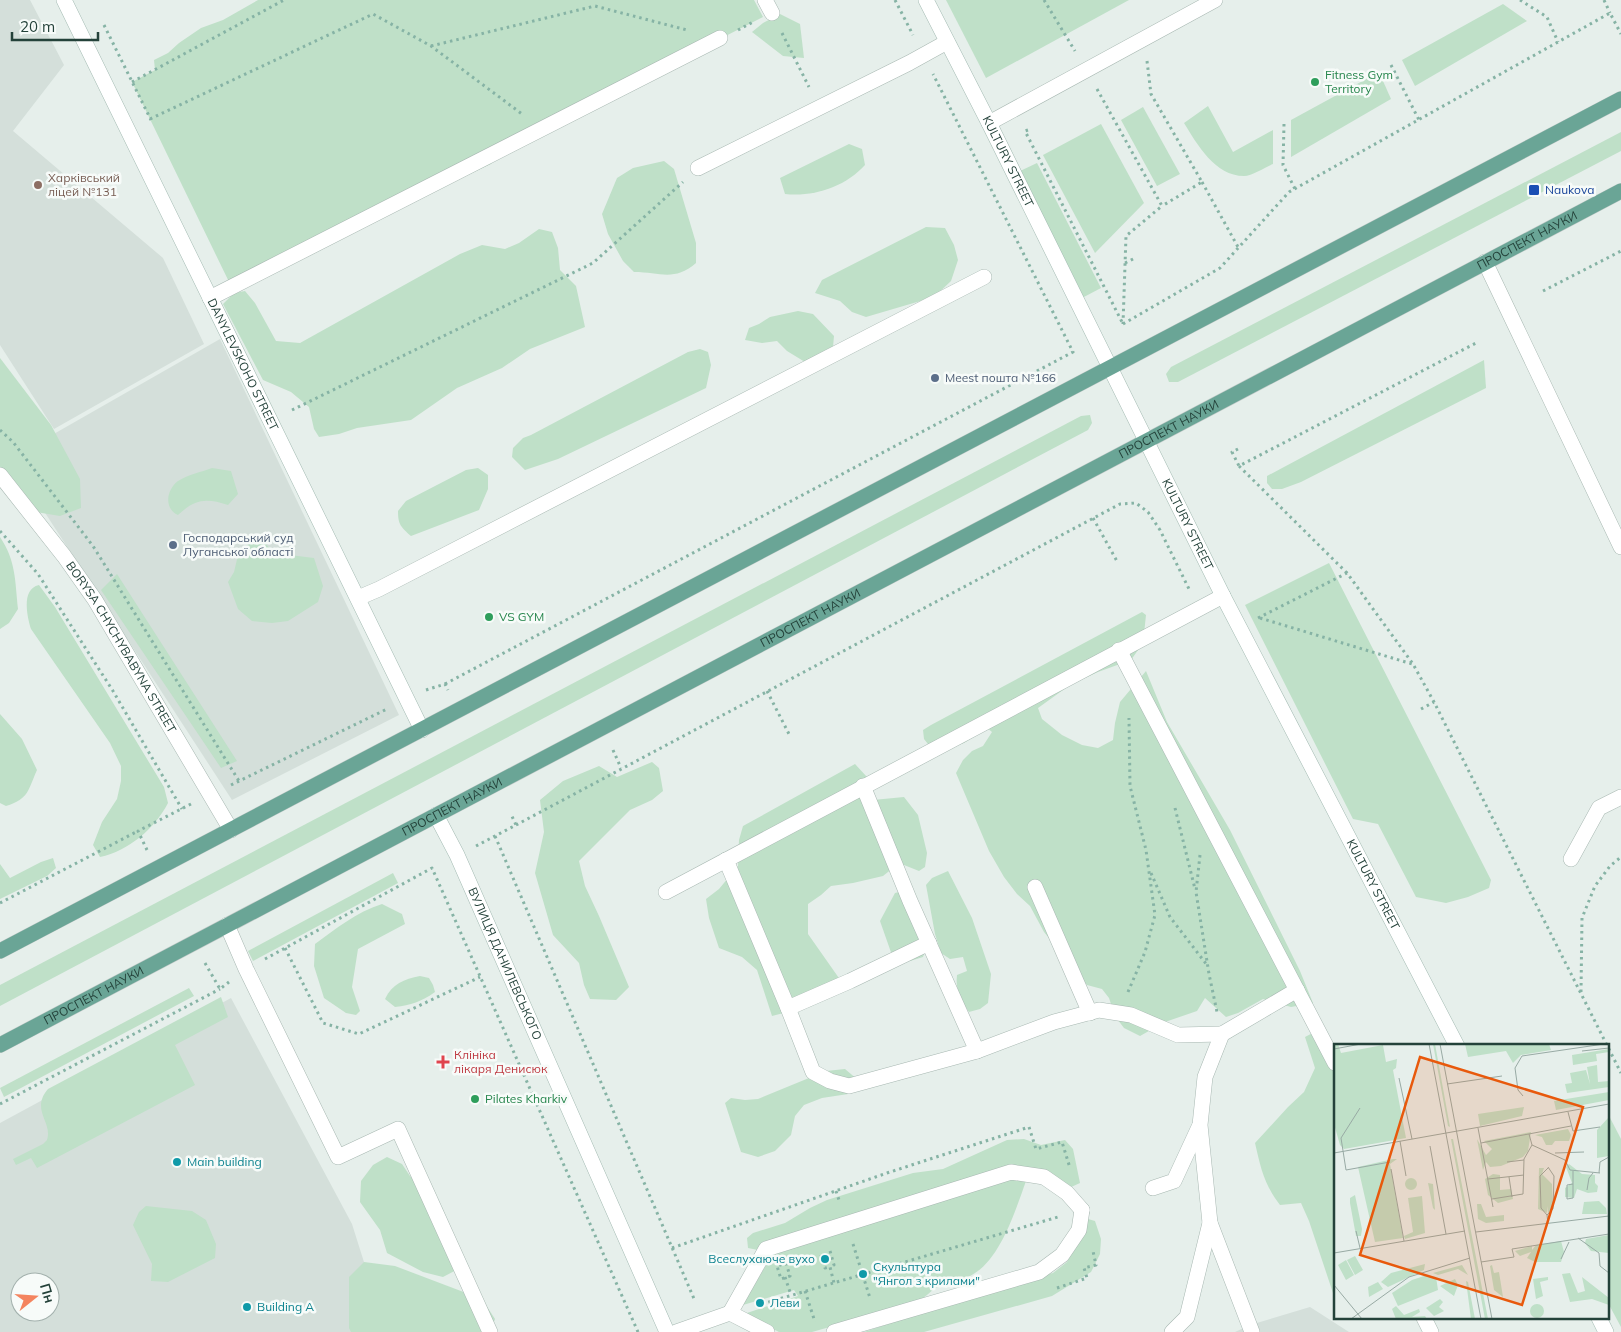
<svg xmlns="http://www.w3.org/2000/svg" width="1621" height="1332" font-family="Mulish,sans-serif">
<rect width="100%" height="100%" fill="#e6efeb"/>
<g fill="#d4dfda" fill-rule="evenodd">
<path d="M 0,0 L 30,0 L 64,65 L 13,131 L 163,258 L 204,344 L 54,429 L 0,345 Z"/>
<path d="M 220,339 L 399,715 L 232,800 L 10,459 Z"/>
<path d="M 231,998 L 352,1224 L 386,1332 L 0,1332 L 0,1123 ZM 20,1282 L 50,1282 L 50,1312 L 20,1312 Z"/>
<path d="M 1310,1307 L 1349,1332 L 1235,1332 L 1250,1325 Z"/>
</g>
<g fill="#bfe0c8">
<path d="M 258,0 L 754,0 L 763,17 L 497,152 L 491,164 L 231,286 L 132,82 L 155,70 L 154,60 L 168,53 L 179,43 L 201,28 L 223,20 Z"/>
<path d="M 946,0 L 1129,0 L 986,78 Z"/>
<path d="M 1503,4 L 1527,21 L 1415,86 L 1402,60 Z"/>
<path d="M 780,14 L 800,24 L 804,58 L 783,56 L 752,32 L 763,23 Z"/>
<path d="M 1379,72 L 1391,99 L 1291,157 L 1291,120 Z"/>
<path d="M 1208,106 L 1233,152 L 1273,130 L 1273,164 C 1265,167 1252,176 1244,176 C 1215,176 1197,144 1184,123 Z"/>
<path d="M 1143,107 L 1180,174 L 1157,186 L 1121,120 Z"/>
<path d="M 1101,124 L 1144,203 L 1095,253 L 1043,155 Z"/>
<path d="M 1621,132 L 1621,151 L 1178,382 L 1169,382 L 1166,374 L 1171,367 Z"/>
<path d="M 849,144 L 862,149 L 865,165 C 845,187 814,197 785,194 L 780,178 Z"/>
<path d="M 664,161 L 674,169 L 696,243 L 696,263 C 674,282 660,272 634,272 L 623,261 L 608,234 L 602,214 L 617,178 L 633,168 Z"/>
<path d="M 1037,163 L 1101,288 L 1082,298 L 1018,172 Z"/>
<path d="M 926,227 L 945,228 L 954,245 L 958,260 L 951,281 L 934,297 L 866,317 L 852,312 L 840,301 L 815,293 L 822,280 Z"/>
<path d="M 539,229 L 552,232 L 558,248 L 560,270 L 576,286 L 585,327 L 530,349 L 502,368 L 457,388 L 411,420 L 357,428 L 339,434 L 319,437 L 314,429 L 309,407 L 291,392 L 263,380 L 223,304 L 234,293 L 245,291 L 255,303 L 276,341 L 300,343 L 460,254 L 482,245 L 505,249 L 519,243 Z"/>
<path d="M 798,311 L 813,314 L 834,336 L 833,347 L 805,362 L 787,351 L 777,341 L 762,343 L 745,340 L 749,328 L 759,324 L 770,317 Z"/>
<path d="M 700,349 L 708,352 L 711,365 L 706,388 L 558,459 L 525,470 L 512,457 L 513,448 L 523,438 L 531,435 L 688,352 Z"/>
<path d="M 0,358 L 51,425 L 80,479 L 81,508 L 60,516 L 36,512 L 0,468 Z"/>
<path d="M 1484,360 L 1486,388 L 1301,482 L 1282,489 L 1272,489 L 1267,483 L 1267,476 Z"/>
<path d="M 1090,415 L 1092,423 L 1088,430 L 0,1006 L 0,985 L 1081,416 Z"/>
<path d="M 212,468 L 231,471 L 238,494 L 228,505 C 206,498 195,499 178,515 C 164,509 166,490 178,481 C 187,475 201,472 212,468 Z"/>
<path d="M 478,468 L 488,475 L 488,489 L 479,510 L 411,536 C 401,527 398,525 398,511 L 406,501 L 466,470 Z"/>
<path d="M 0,537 C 16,561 15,580 18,609 L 9,623 L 0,629 Z"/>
<path d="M 262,540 L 274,553 L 314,558 L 323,586 L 318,602 L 288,621 L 272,623 L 252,621 L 238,609 L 228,582 L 234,572 L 239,551 L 247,545 Z"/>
<path d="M 1329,563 L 1491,880 L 1489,888 L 1468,897 L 1446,903 L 1416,897 L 1378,824 L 1353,819 L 1245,605 Z"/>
<path d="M 117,574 L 237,761 L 221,768 L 101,590 Z"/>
<path d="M 39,585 L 55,607 L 164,787 L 168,803 C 155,828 129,851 100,857 L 93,845 L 102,822 L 117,799 L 121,781 L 121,766 L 110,743 L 31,629 C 27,616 21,589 39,585 Z"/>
<path d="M 1142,612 L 1146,615 L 1143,643 L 1131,660 L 1098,672 L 1070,685 L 1038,708 L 1042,719 L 1062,735 L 1082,745 L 1098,748 L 1113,740 L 1115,723 L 1120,702 L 1146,671 L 1167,722 L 1230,830 L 1300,971 L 1313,1003 L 1291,1007 L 1263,999 L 1238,1013 L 1226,1017 L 1205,998 L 1197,1011 L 1165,1022 L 1140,1036 L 1124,1028 L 1115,1016 L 1109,998 L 1102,989 L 1087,985 L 1044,932 L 1030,906 L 1017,894 L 1004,877 L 989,851 L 956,773 L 963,760 L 972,751 L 983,746 L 992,732 L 987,728 L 964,743 L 935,753 L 924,739 L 923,730 L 931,725 Z"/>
<path d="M 0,714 L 22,739 L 37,770 C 28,790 29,799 6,806 L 0,803 Z"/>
<path d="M 652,762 L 659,768 L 663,791 L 652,800 L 630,810 L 579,861 L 585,886 L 599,916 L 629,987 L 616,1000 L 590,999 L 584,985 L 579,963 L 553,935 L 535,873 L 544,832 L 540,800 L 563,781 L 599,766 L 617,777 Z"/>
<path d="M 855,764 L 867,777 L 870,795 L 873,800 L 904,797 L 918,815 L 927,853 L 925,867 L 919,871 L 904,865 L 893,868 L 883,876 L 853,883 L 831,886 L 821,895 L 808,904 L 808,934 L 841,981 L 799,1009 L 772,1016 L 757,970 L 742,957 L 719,948 L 709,918 L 706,899 L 719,889 L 738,866 L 739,840 L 743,826 Z"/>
<path d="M 53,858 L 56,868 L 47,876 L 0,899 L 0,864 L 10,878 L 41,862 Z"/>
<path d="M 948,871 L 972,918 L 991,974 L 988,1003 L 980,1009 L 969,1012 C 961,1001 955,989 957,975 L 967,971 L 963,957 L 950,959 L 941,953 L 935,934 L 926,885 L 932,878 Z"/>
<path d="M 393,873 L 398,883 L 253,961 L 248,951 Z"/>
<path d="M 910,889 L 931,935 L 923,957 L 910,961 L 893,958 L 880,921 L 895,893 Z"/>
<path d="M 382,904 L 402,914 L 405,924 L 358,949 L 352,987 L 360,1011 L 356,1015 L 346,1013 L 324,998 L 314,966 L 315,944 C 336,929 356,912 382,904 Z"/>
<path d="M 420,976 L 429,978 L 433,985 L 435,992 C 421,1002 411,1005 395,1007 L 385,999 C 392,984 404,979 420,976 Z"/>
<path d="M 189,988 L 194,996 L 4,1097 L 0,1088 Z"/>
<path d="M 221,997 L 228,1017 L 175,1045 L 195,1085 L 37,1168 L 31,1158 L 16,1165 L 13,1159 L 43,1144 L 47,1140 C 53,1122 30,1110 48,1089 Z"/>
<path d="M 1324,1027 L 1335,1046 L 1335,1299 L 1309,1221 L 1301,1203 L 1280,1205 C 1264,1184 1261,1169 1255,1143 L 1288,1107 L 1304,1092 L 1315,1068 L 1305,1037 Z"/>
<path d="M 845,1069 L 858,1080 L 858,1084 L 848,1094 L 822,1098 L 804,1105 L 795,1116 L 791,1135 L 775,1151 L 758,1157 L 741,1152 L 725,1103 L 731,1098 L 745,1100 L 758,1099 L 826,1071 Z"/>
<path d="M 1607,1112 L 1621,1139 L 1621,1327 L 1607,1301 Z"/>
<path d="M 1024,1139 L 1041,1145 L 1065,1140 L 1073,1149 L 1080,1183 L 1069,1188 L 1026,1181 C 1016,1209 1001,1257 975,1273 C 965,1280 950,1282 939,1286 C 933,1289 924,1298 918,1302 L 812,1332 L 779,1332 L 744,1314 L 798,1296 L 794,1290 L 743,1305 L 773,1253 L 748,1248 L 747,1238 L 753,1233 L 785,1223 L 810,1208 L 827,1200 L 913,1173 L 943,1169 L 1007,1140 Z"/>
<path d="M 387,1157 L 402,1164 L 410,1176 L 442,1207 L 464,1266 L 443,1277 L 423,1272 L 387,1253 L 380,1230 L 360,1202 L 361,1181 L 373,1165 Z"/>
<path d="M 146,1206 L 192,1211 L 206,1220 L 216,1244 L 215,1258 L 168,1282 L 151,1281 L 152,1264 L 133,1225 L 139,1212 Z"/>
<path d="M 1088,1219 L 1095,1221 L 1101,1239 L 1100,1254 L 1091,1272 L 1052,1296 L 924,1332 L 864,1332 L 1017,1281 L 1053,1273 L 1067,1262 Z"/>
<path d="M 364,1262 L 395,1266 L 482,1299 L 495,1319 L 490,1332 L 351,1332 L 349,1328 L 349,1277 Z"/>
</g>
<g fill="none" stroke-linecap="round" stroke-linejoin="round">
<defs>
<g id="lane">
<path d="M 765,0 L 772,13"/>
<path d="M 989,123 L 1215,0"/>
<path d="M 698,168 L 909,63 L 947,42"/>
<path d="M 1485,262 L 1621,547"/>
<path d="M 210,298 L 720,38"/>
<path d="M 358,598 L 379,589 L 984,277"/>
<path d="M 1119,650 L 1335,1063"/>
<path d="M 863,786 L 910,901 L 977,1051"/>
<path d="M 726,860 L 788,1008 L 813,1072 L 830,1081 L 849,1086 L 977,1051 L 1054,1022 L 1099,1010 L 1131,1015 L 1178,1035 L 1222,1034"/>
<path d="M 1035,887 L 1090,1013"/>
<path d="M 666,892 L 1223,596"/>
<path d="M 227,925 L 246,969 L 338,1157 L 398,1129 L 490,1332"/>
<path d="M 788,1008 L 850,981 L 929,943"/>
<path d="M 1153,1188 L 1174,1181 L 1199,1127"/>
<path d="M 1210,1223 L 1252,1332"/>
<path d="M 730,1313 L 766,1249 L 1011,1172 L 1044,1177 L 1067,1193 L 1082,1210"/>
<path d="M 1424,1318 L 1431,1332"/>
<path d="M 676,1332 L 730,1313 L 767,1332"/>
<path d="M 834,1332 L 1039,1272 L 1062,1255 L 1079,1230 L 1082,1210"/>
<path d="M 1172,1332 L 1187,1317 L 1210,1223 L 1200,1125 L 1205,1077 L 1222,1034 L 1297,990"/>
</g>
<g id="street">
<path id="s1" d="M 0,475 L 64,556 L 95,600 L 231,830"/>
<path d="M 1571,859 L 1599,808 L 1621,797"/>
</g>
<g id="secondary">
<path id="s2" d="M 64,0 L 422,730"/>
<path id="s3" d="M 926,0 L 989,123 L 1223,596 L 1457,1046"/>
<path id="s4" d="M 436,815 L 457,855 L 667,1332"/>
<path d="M 1599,1318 L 1606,1332"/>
</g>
<g id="primary">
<path d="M 0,951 L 1621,99"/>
<path id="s5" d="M 0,1045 L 1621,191"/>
</g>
</defs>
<use href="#lane" stroke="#a8b8b2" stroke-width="16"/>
<use href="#street" stroke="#a8b8b2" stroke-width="16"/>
<use href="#secondary" stroke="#a4bbb3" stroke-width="16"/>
<use href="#primary" stroke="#c2cac8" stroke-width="16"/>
<g stroke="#86b3a5" stroke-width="3" stroke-dasharray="2.5 4" stroke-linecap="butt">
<path d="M 895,0 L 913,35"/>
<path d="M 1044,0 L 1075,51"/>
<path d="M 1520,0 L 1547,17 L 1558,42"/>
<path d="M 1604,0 L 1610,13"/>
<path d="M 104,25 L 151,120"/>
<path d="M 738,30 L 753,22"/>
<path d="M 782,33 L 809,87"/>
<path d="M 431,46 L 595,6 L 687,30"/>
<path d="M 1147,61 L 1151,94 L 1202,182 L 1162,206"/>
<path d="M 1391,65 L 1419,120"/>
<path d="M 132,82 L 284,0"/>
<path d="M 1097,89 L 1162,206 L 1126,236 L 1123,324"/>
<path d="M 150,119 L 373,14 L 431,46 L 522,114"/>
<path d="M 1284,124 L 1283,165 L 1295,189"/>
<path d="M 1028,130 L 1025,131 L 1123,324"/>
<path d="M 1202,182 L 1238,247"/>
<path d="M 1125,263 L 1135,258"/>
<path d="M 1543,291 L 1621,251"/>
<path d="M 1123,324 L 1220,268 L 1289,192 L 1610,13 L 1621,34"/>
<path d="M 292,410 L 593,263 L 683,182"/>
<path d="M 0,430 L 13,442 L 93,546 L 239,781"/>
<path d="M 1238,449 L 1232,452 L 1239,466 L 1476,343"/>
<path d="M 1239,466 L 1347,573"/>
<path d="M 1093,518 L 1118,563"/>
<path d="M 0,531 L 38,574 L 113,691 L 182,809"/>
<path d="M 1258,618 L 1347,573 L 1413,664 L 1434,702 L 1621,1073"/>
<path d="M 1260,618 L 1412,664"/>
<path d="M 445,684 L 1073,352 L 933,74"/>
<path d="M 426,690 L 445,684 L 448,690"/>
<path d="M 767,691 L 790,736"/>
<path d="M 1421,709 L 1434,702"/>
<path d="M 613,750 L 621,768"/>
<path d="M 231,785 L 387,709"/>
<path d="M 1175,808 L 1195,889"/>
<path d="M 516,825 L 1120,504 L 1136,503 L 1148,512 L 1160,530 L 1190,591"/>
<path d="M 495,836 L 695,1301"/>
<path d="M 476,846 L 516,825 L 511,814"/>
<path d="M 147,850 L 138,831 L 191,804"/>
<path d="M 1200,855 L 1196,892 L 1209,974 L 1217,1012"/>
<path d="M 1151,873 L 1170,917 L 1207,965"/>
<path d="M 0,903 L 138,831"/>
<path d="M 285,948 L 323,1023 L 359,1034 L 480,977"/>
<path d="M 265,959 L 432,868 L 638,1332"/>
<path d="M 205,963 L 220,989 L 229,982"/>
<path d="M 1128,992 L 1145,952 L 1155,915 L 1146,850 L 1130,786 L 1129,718"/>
<path d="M 1581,992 L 1582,918 L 1595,886 L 1610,866 L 1621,857"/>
<path d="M 0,1104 L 220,989"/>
<path d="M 836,1191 L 840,1203"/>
<path d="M 853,1244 L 870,1298"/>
<path d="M 672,1248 L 887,1173 L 1029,1127 L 1036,1149 L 1062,1142 L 1070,1168"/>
<path d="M 830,1251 L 834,1265 L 830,1267 L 834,1283"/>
<path d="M 821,1255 L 825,1268 L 830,1267"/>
<path d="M 786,1263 L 790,1276 L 781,1279 L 777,1266 Z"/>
<path d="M 785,1277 L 791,1295"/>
<path d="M 1057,1288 L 1087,1278 L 1084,1268 L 1096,1265 L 1093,1251"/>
<path d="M 805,1291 L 815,1322"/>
<path d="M 762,1304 L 1058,1217"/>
</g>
<use href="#lane" stroke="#fff" stroke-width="15"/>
<use href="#street" stroke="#fff" stroke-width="15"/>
<use href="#secondary" stroke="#fff" stroke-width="15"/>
<use href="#primary" stroke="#6aa596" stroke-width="15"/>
</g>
<g fill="#2e9e5b" stroke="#f7fbf9" stroke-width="2">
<circle cx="1315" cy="82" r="5"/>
<circle cx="489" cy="617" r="5"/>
<circle cx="475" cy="1099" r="5"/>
</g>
<circle fill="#8d6e63" stroke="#f7fbf9" stroke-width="2" cx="38" cy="185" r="5"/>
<rect fill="#1a4fb4" stroke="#f7fbf9" stroke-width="2" x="1528" y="184" width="12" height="12" rx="2.5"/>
<g fill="#5c6f8a" stroke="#f7fbf9" stroke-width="2">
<circle cx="935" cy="378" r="5"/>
<circle cx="173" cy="545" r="5"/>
</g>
<path fill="#e0444e" stroke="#f7fbf9" stroke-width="2" d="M440.5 1054.5h5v5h5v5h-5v5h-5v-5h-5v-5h5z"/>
<g fill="#0f9aa8" stroke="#f7fbf9" stroke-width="2">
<circle cx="177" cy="1162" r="5"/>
<circle cx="825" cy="1259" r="5"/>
<circle cx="863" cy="1274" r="5"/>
<circle cx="760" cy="1303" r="5"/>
<circle cx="247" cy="1307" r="5"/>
</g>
<g text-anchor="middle" stroke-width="5" stroke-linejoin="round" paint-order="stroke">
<g font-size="12" fill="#27864d" stroke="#f7fbf9" text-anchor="start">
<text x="1325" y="79">Fitness Gym<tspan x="1325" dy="14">Territory</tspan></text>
<text x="499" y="621">VS GYM</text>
<text x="485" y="1103">Pilates Kharkiv</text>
</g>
<g font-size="12" fill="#24423a" stroke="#f7fbf9">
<text dy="4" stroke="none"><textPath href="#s3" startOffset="181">KULTURY STREET</textPath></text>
<text dy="4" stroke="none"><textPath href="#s5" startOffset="1726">ПРОСПЕКТ НАУКИ</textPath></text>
<text dy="4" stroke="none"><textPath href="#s2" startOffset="406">DANYLEVSKOHO STREET</textPath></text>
<text dy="4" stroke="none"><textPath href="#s5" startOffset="1321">ПРОСПЕКТ НАУКИ</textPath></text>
<text dy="4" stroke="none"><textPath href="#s3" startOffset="586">KULTURY STREET</textPath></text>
<text dy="4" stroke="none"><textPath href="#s5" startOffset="916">ПРОСПЕКТ НАУКИ</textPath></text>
<text dy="4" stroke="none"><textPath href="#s1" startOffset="211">BORYSA CHYCHYBABYNA STREET</textPath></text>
<text dy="4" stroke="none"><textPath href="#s5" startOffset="511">ПРОСПЕКТ НАУКИ</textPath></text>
<text dy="4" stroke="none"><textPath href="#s3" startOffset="991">KULTURY STREET</textPath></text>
<text dy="4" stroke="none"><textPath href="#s4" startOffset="164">ВУЛИЦЯ ДАНИЛЕВСЬКОГО</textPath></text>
<text dy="4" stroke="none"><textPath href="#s5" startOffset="106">ПРОСПЕКТ НАУКИ</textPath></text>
</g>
<g font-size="12" fill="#785e54" stroke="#f7fbf9" text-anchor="start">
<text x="48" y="182">Харківський<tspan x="48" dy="14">ліцей №131</tspan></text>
</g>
<g font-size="12" fill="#164399" stroke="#f7fbf9" text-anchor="start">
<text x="1545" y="194">Naukova</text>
</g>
<g font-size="12" fill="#4e5e75" stroke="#f7fbf9" text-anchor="start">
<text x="945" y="382">Meest пошта №166</text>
<text x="183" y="542">Господарський суд<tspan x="183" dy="14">Луганської області</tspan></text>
</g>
<g font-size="12" fill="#be3a42" stroke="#f7fbf9" text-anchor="start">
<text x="454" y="1059">Клініка<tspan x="454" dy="14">лікаря Денисюк</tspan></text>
</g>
<g font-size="12" fill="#0d838f" stroke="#f7fbf9" text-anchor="start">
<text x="187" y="1166">Main building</text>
<text x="815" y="1263" text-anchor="end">Всеслухаюче вухо</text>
<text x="873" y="1271">Скульптура<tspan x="873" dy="14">"Янгол з крилами"</tspan></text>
<text x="770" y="1307">Леви</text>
<text x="257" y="1311">Building A</text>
</g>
</g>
<g transform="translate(1334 1044)">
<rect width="275" height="275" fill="#e6efeb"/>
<path d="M 0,0 L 4,0 L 7,9 L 49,1 L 52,18 L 63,15 L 62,24 L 59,26 L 72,94 L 10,105 L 6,101 L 0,80 ZM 99,0 L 101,0 L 116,83 L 114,82 ZM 131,0 L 215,0 L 217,6 L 187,11 L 179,19 L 172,7 L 134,13 ZM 275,5 L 275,8 L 262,10 L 263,17 L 251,19 L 250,12 L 251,19 L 239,21 L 238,11 ZM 263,21 L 264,38 L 275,37 L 275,43 L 233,49 L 231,40 L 238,39 L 236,29 L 252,26 L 256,40 L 253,23 ZM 275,48 L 275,56 L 222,66 L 220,57 ZM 190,63 L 188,72 L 146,82 L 144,70 ZM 275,73 L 275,112 L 263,114 L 263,86 ZM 234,85 L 237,91 L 235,97 L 221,97 L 218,101 L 212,101 L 208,93 L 201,91 ZM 197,88 L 194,107 L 189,113 L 167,122 L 156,123 L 152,118 L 149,126 L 143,95 L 152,111 L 158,105 L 150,97 ZM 117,95 L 119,95 L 154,275 L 151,275 ZM 59,115 L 63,115 L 56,120 L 69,194 L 41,198 L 24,123 ZM 235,120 L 248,130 L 261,131 L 261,139 L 264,142 L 263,148 L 254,149 L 243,145 L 240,154 L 231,153 L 231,144 L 238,139 L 232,123 ZM 205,124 L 210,124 L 208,130 L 218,140 L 219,165 L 214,170 L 214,162 L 213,169 L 204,165 ZM 159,130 L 166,131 L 166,146 L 177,145 L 179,155 L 164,159 L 154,151 L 151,135 ZM71 140a6 6 0 1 1 12 0a6 6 0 1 1-12 0ZM 94,139 L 99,140 L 101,166 L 99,164 ZM 21,151 L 28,185 L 27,192 L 22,192 L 16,159 L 16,154 ZM 88,152 L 91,189 L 71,195 L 70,192 L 79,188 L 74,154 ZM 265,157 L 272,164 L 273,170 L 248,170 L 250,158 ZM 143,160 L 147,160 L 152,173 L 170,171 L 170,177 L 152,179 L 144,175 ZM 275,191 L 275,209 L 257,207 L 251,199 L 252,195 ZM 227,197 L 230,208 L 227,218 L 201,218 L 193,214 L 197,208 L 186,212 L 181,207 L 198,202 L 198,206 L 202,201 ZM 21,212 L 29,226 L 21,231 L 13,216 ZM 12,216 L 20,231 L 12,236 L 4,221 ZM 91,220 L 90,226 L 54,243 L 47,238 L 57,229 ZM 128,221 L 134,231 L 124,225 L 104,231 L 99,229 ZM 158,221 L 160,229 L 165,228 L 169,253 L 160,246 L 156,222 ZM 236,229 L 244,249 L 251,247 L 248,233 L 275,254 L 275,261 L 258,255 L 236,258 L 228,230 ZM 93,231 L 102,233 L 104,246 L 64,262 L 58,249 L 78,236 ZM 214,233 L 214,236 L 206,238 L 209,252 L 202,255 L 199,235 ZM 121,235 L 124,241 L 120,252 L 106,242 ZM 132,237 L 134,238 L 141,275 L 137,275 ZM 44,238 L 49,245 L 35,253 L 34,243 ZM 106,255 L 109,258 L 105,263 L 110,267 L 100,272 L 92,264 ZM196 267a7 7 0 1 1 14 0a7 7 0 1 1-14 0ZM 62,262 L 70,271 L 85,265 L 86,268 L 78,273 L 91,272 L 93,275 L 62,275 L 58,265 Z" fill="#bfe0c8"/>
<path fill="none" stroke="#98aaa4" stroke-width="1" d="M 95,0 L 147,275M 106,0 L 158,275M 0,5 L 27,0M 248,7 L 275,4M 65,34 L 78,95M 113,40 L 168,32M 189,52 L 184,46 L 181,24 L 188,12 L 270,0M 26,64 L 7,94 L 12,126 L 56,118M 234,68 L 239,87 L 266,83M 144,84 L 159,163M 195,90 L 198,101 L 231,116 L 236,126 L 266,129M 66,97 L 72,132M 147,99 L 237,82M 96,102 L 112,190M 0,109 L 275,60M 221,109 L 250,108M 173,118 L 190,116M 57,125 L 70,197M 265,129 L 266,118 L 275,113M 175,133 L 178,153M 154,135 L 190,131M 239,140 L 233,141 L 233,155 L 239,154 L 239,127M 253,146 L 255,134 L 259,129M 158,155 L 189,150 L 190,115 L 198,101M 213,171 L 207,164 L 206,132 L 214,124M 214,180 L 213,171 L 219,165 L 220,132 L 214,123M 22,187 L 26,204M 142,188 L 275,172M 244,194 L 265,209 L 266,222 L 275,229M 0,209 L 131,187M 227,215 L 235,198M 147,218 L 180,213 L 178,205 L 275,190M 0,241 L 28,275M 17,275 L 75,233 L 136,214"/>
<path fill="#e8590c" fill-opacity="0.15" stroke="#e8590c" stroke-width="2.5" d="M 86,13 L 249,63 L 188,261 L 26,211 Z"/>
<rect width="275" height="275" fill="none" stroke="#24423a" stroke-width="2.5"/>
</g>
<g transform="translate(35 1297) rotate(73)"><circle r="24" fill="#f7fbf9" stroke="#a3b1ad"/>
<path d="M0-4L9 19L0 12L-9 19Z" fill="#f4845f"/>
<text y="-8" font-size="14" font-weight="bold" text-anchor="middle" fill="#24423a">Пн</text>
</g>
<path d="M12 32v8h86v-8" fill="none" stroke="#24423a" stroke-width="2.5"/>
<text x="20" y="32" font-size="15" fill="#24423a" stroke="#f7fbf9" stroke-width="4" paint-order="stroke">20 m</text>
</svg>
